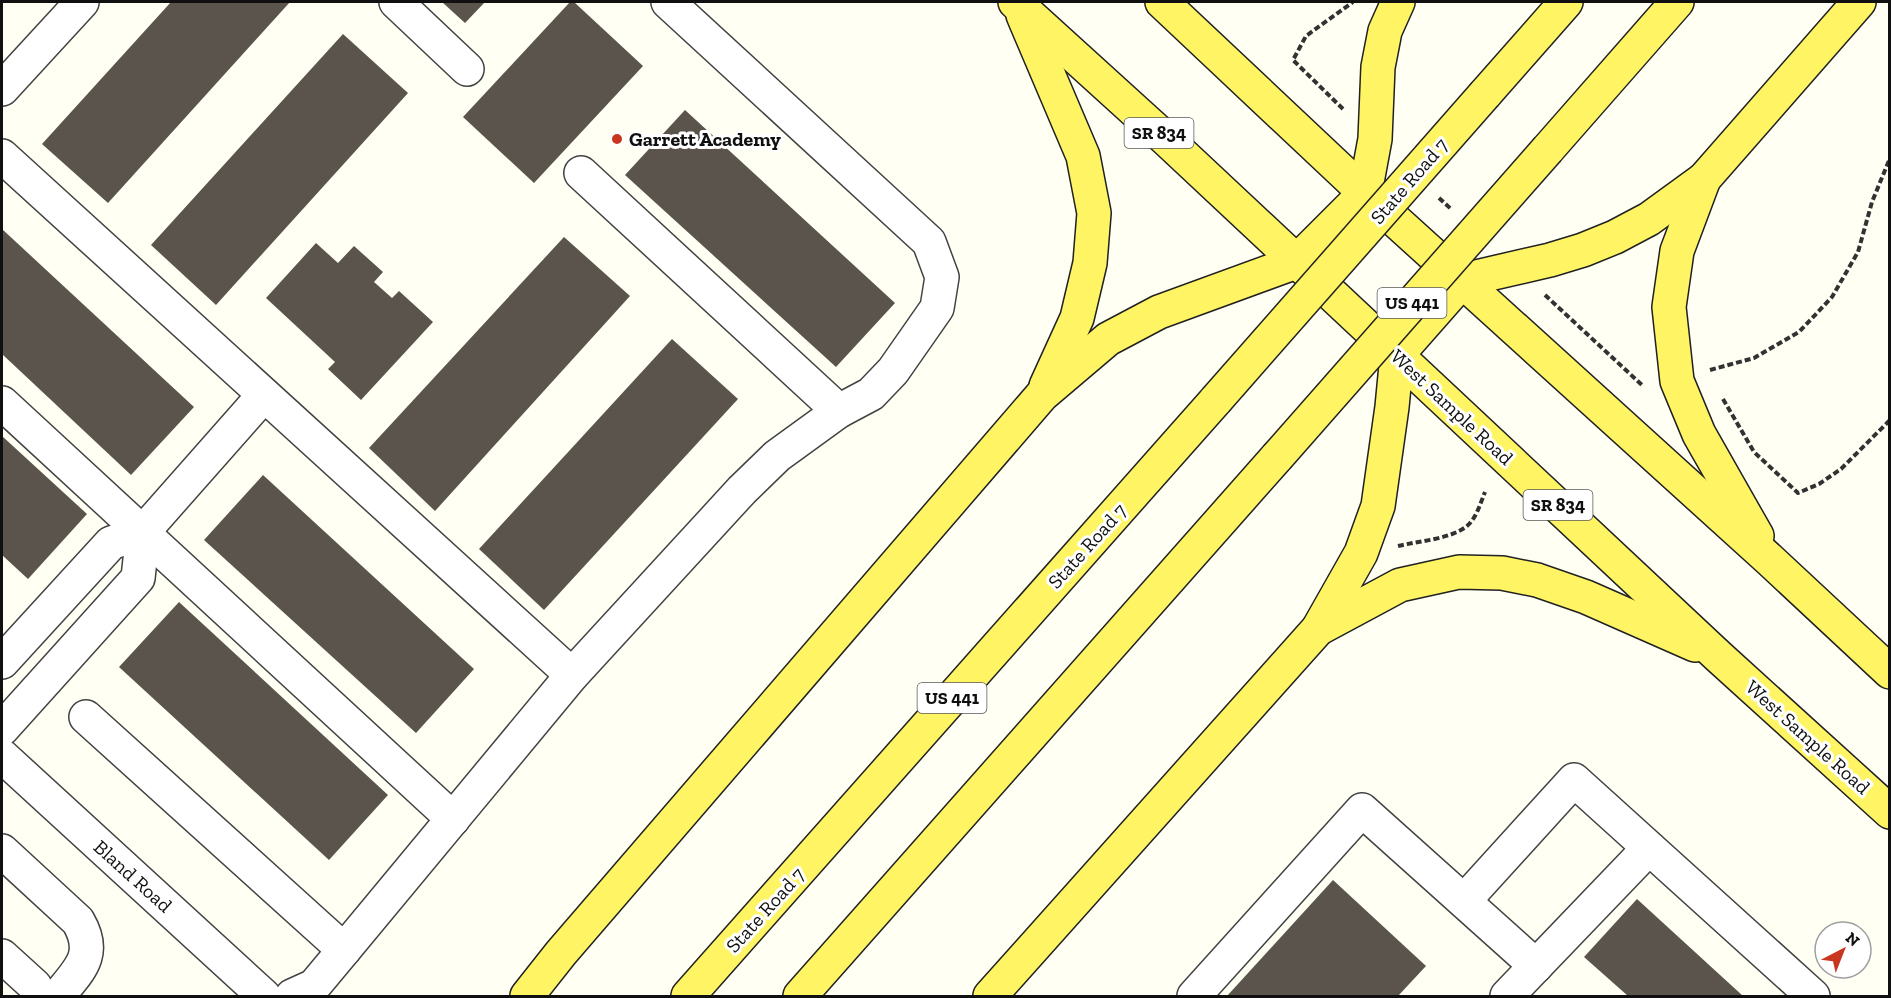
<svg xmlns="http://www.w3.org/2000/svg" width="1891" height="998" font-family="'Zilla Slab',serif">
<rect width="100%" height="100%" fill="#fffff4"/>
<g fill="#5a544c">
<path d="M 171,2 L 290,2 L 108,203 L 42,144 Z"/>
<path d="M 442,2 L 485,2 L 465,23 Z"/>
<path d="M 570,2 L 574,2 L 643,66 L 534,183 L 463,117 Z"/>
<path d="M 343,34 L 408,93 L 216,305 L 151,245 Z"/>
<path d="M 685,110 L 895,303 L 836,367 L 625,175 Z"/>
<path d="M 2,229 L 194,407 L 131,475 L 2,354 Z"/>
<path d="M 564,237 L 630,296 L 435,511 L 369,448 Z"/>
<path d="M 316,243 L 338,263 L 354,246 L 383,272 L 374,282 L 392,298 L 399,291 L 433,322 L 361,400 L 328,369 L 335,362 L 266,298 Z"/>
<path d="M 672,339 L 738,399 L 544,610 L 479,549 Z"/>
<path d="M 2,436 L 87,514 L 28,579 L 2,555 Z"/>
<path d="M 263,475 L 474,669 L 416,733 L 204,540 Z"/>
<path d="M 179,602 L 388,795 L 329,860 L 119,667 Z"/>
<path d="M 1333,880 L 1426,966 L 1398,996 L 1227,996 Z"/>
<path d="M 1637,899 L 1743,996 L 1628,996 L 1584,957 Z"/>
</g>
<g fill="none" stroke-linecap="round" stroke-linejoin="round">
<defs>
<g id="minor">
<path d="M 396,2 L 467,69"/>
<path d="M 2,89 L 82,2"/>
<path d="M 2,156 L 572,675"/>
<path d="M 581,173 L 839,411"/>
<path d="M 2,403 L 453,819"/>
<path d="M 2,662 L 111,543 L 143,532 L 264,395"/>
<path d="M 86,717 L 344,950 L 572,675 L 742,490 L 777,456 L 839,411 L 871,394 L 893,371 L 937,308 L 942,277 L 929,242 L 668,2"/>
<path d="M 2,729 L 138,578 L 143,532"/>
<path d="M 2,756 L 264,996"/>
<path d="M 2,851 L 78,921 C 98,955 79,970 58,996"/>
<path d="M 1464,901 L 1574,780 L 1813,996"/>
<path d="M 2,956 L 35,986 L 38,996"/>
<path d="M 292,996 L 314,986 L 344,950"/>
<path d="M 1194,996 L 1362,810 L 1536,966"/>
<path d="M 1507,996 L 1649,848"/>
</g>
<g id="major">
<path d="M 1015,2 L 1167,140 L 1718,656 L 1890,812"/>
<path d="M 1162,2 L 1365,193 L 1771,561 L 1890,672"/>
<path d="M 1023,15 L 1083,156 L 1094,213 L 1090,263 L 1077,318 L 1046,386"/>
<path d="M 1485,94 L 1566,2"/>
<path d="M 1548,149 L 1677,2"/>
<path d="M 1704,179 L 1677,251 L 1669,307 L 1677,381 L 1699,434 L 1757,536"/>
<path d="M 1318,629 L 1400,585 L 1459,572 L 1502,573 L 1537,580 L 1586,597 L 1695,645"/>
<path d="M 527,996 L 561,953 L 1042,395 L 1108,339 L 1159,312 L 1296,262 L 1365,193 L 1375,139 L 1378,67 L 1385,31 L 1398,2"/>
<path d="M 688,996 L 1216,400"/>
<path d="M 800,996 L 1277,457"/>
<path d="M 990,996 L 1318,629 L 1361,553 L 1378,506 L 1392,407 L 1397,355 L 1463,280 L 1550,260 L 1583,250 L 1615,237 L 1649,219 L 1704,179 L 1859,2"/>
</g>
</defs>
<use href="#minor" stroke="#434343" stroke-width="36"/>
<use href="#major" stroke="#212121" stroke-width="36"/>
<g stroke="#323232" stroke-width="4" stroke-dasharray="6 3" stroke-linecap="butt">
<path d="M 1343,109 L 1293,60 L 1306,36 L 1353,2"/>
<path d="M 1439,198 L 1451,209"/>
<path d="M 1545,295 L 1643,386"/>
<path d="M 1710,370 L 1754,358 L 1799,332 L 1832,297 L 1858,252 L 1872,202 L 1890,158"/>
<path d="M 1723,399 L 1754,452 L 1798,493 L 1819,484 L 1841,469 L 1890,420"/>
<path d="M 1398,546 C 1419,541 1451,539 1467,526 C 1477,517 1480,504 1485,492"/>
</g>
<use href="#minor" stroke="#fff" stroke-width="33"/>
<use href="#major" stroke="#fff564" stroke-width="33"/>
<defs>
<g id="major-bridge">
<path d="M 1216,400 L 1485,94"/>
<path d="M 1277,457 L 1548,149"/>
</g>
</defs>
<use href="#major-bridge" stroke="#212121" stroke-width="36" stroke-linecap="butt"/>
<use href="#major-bridge" stroke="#fff564" stroke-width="33"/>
</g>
<circle fill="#c9361f" stroke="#fff" stroke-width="2" cx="617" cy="139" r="6"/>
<g text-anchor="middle" stroke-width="6" stroke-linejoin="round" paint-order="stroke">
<g fill="#fff" stroke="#585858" stroke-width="1.5">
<rect x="1124.5" y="118" width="69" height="30" rx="4.5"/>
<rect x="1377.5" y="288" width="69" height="30" rx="4.5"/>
<rect x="1523.5" y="490" width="69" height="30" rx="4.5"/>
<rect x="917.5" y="683" width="69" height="30" rx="4.5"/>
</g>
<g font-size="18" font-weight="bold" fill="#101010">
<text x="1159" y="139">SR 834</text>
<text x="1412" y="309">US 441</text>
<text x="1558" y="511">SR 834</text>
<text x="952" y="704">US 441</text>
</g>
<g font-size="20" font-weight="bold" fill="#101010" stroke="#fff" text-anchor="start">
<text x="629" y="146">Garrett Academy</text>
</g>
<g font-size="20" fill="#101010" stroke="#fff">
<text transform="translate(1409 181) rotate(-49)" y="7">State Road 7</text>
<text transform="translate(1452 407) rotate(43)" y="7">West Sample Road</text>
<text transform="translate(1087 546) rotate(-48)" y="7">State Road 7</text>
<text transform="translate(1808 737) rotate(42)" y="7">West Sample Road</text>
<text transform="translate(133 876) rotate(42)" y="7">Bland Road</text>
<text transform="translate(765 910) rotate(-48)" y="7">State Road 7</text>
</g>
</g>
<rect width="1891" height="998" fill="none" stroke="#101010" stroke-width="6"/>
<g transform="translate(1843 950) rotate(42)"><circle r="28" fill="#ffffff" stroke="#9f9f9f" stroke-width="1.5"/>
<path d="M0-4.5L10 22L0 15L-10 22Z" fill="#c9361f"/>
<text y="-9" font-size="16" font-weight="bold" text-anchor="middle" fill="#101010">N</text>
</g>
</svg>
